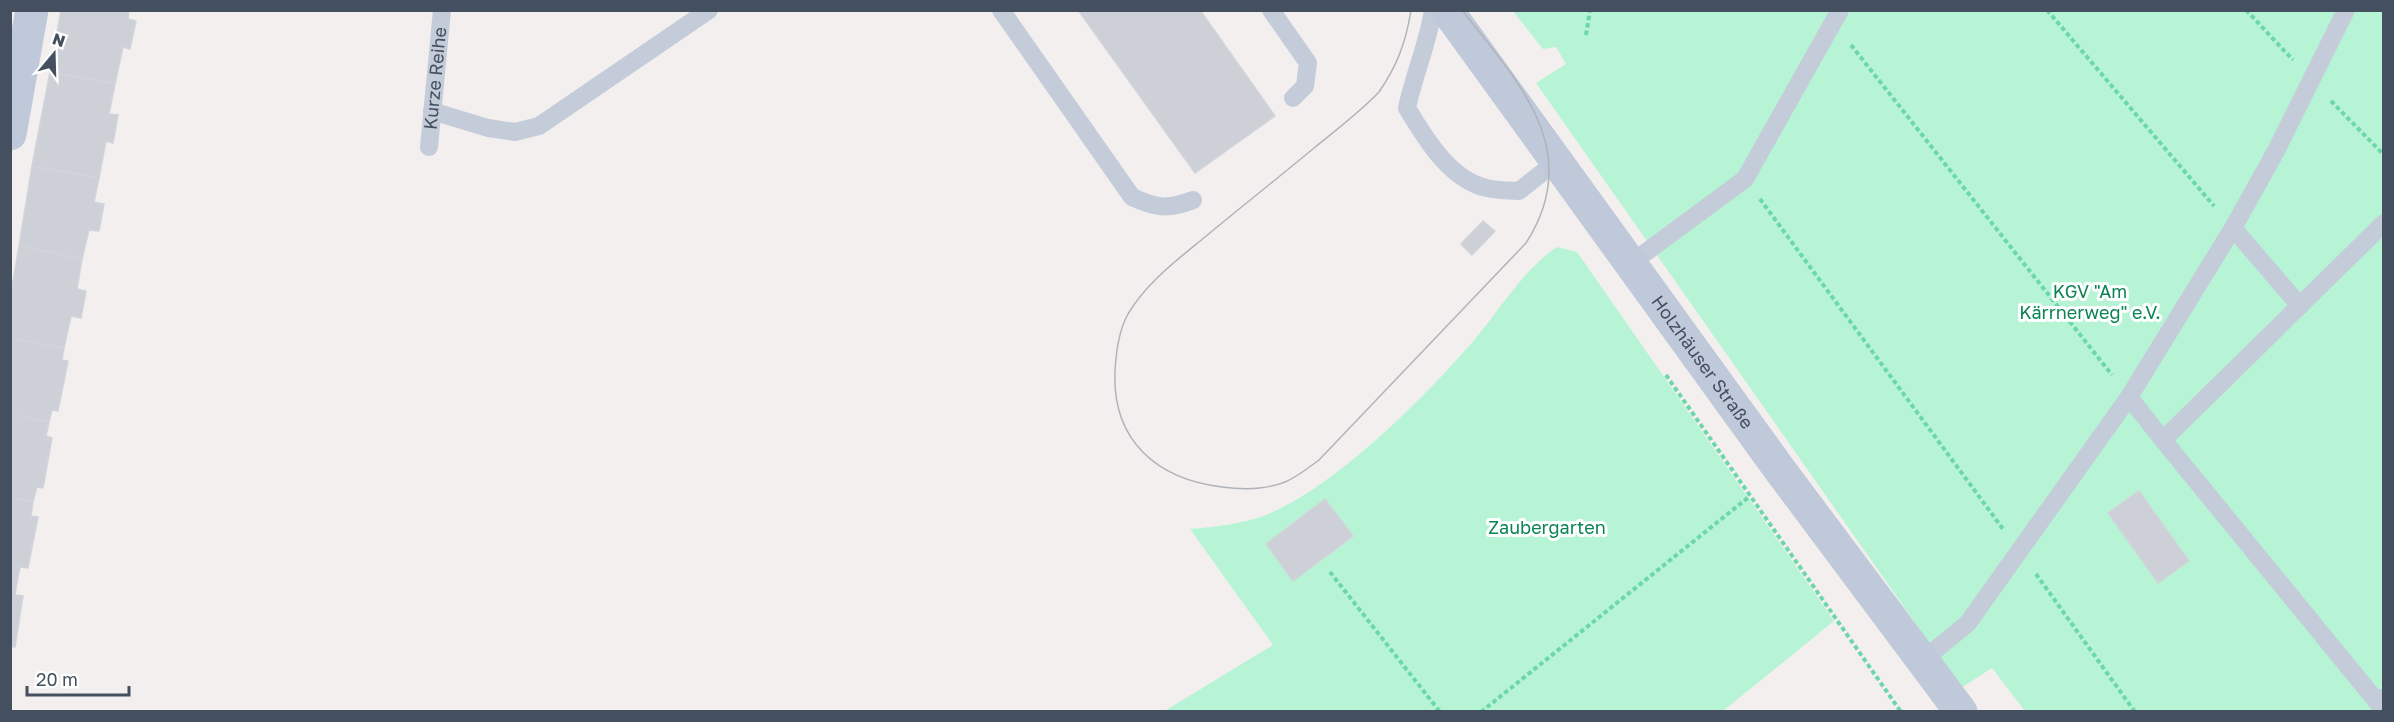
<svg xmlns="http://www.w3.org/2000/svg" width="2394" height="722" font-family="'Golos Text',sans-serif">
<rect width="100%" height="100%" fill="#f2efee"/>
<g fill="#b7f4d5">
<path d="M 1513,11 L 2383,11 L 2383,711 L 2025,711 L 1992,668 L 1961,688 L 1536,83 L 1566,64 L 1556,47 L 1543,49 Z"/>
<path d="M 1557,247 L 1577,252 L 1834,621 L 1723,711 L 1163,712 L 1273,645 L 1190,529 C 1214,527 1243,524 1266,515 C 1336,487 1426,396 1475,339 C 1501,308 1523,270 1557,247 Z"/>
</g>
<g fill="#cdd0d7" stroke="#d2d4db" stroke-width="1.5">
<path d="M 61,10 L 129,10 L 128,19 L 136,21 L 130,49 L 123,47 L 115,84 L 50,72 Z"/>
<path d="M 1078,10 L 1200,10 L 1275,116 L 1195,173 Z"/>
<path d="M 50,72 L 115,84 L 109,114 L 118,115 L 113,143 L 106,141 L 99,178 L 32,166 Z"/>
<path d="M 32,166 L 99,178 L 94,202 L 104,204 L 99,231 L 89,230 L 82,259 L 19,246 Z"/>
<path d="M 1483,221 L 1495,231 L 1472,255 L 1461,244 Z"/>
<path d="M 19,246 L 82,259 L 77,289 L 86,291 L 81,318 L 71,316 L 64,348 L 10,338 L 10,299 Z"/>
<path d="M 10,338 L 64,348 L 62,360 L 68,361 L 58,411 L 52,410 L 49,422 L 10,414 Z"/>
<path d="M 10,414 L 49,422 L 46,436 L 52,438 L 43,488 L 37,487 L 33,502 L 10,497 Z"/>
<path d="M 2139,491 L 2189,561 L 2158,583 L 2108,513 Z"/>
<path d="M 10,497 L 33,502 L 31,516 L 38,517 L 28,568 L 20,567 L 17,582 L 10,581 Z"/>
<path d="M 1325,499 L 1353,536 L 1293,581 L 1266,544 Z"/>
<path d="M 10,581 L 17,582 L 15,595 L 23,596 L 15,647 L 10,646 Z"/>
</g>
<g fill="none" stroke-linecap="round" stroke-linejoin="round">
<g stroke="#6bd7ab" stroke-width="4" stroke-dasharray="4.5 3" stroke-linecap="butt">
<path d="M 2047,10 L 2214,206"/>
<path d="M 2246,10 L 2293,60"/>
<path d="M 1586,35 L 1590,10"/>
<path d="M 1851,45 L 2112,375"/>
<path d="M 2331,101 L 2384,155"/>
<path d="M 1760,199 L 2003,529"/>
<path d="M 1666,375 L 1901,712"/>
<path d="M 1330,572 L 1440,712"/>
<path d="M 2036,574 L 2135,712"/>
<path d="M 1481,712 L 1750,496"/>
</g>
<g stroke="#c3ccd8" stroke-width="18">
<path d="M 1001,10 L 1132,197 C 1156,208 1167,210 1193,200"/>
<path d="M 1271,10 L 1308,63 L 1305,86 L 1293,98"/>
<path d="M 1433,10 C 1428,44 1414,74 1407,108 C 1425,138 1450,180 1487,188 C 1497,191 1509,190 1519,191 L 1557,161"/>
<path d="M 432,111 L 488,128 L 515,132 L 539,126 L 709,10"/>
<path id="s1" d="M 429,147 L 442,10"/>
<path d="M 2384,223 L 2163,440 L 2378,703 L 2384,697"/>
<path d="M 2233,228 L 2300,306"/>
<path d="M 1630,264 L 1745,179 L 1840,10"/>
<path d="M 2129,397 L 2163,440"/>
<path d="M 1923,660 L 1968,623 L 2129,397 L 2233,228 L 2276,151 L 2346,10"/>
</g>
<g stroke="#bfc9da" stroke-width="33">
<path id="s2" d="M 1447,10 L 1780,470 L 1961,712"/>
<path d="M 10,134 L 32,10"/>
</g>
<path stroke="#b0b3ba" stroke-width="1.5" d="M 1411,10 C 1406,42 1397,66 1379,92 C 1360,112 1336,130 1314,148 C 1278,178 1241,207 1205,237 C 1177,260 1147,282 1128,314 C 1119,330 1116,352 1115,371 C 1112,441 1157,479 1222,487 C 1243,490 1265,490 1285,482 C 1297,477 1308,468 1319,460 L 1526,243 C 1586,150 1517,81 1462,10"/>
</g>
<g text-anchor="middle" stroke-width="6" stroke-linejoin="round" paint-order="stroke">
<g font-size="18" fill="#44505f" stroke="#fff">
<text dy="6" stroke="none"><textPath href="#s1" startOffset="69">Kurze Reihe</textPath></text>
<text dy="6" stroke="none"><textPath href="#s2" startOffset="435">Holzhäuser Straße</textPath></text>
</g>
<g font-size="18" fill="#0c8353" stroke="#fff">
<text x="2090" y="298">KGV "Am<tspan x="2090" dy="21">Kärrnerweg" e.V.</tspan></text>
<text x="1547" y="534">Zaubergarten</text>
</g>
</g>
<rect width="2394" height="722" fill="none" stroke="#44505f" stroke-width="24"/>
<g transform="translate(54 54) rotate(19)" stroke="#ffffff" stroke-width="4.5" paint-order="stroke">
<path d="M0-4.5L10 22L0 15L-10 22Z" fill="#44505f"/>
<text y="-9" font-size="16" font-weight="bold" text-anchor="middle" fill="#44505f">N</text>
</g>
<path d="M27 686v9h102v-9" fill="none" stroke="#44505f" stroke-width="3"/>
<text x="36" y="686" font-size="18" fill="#44505f" stroke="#ffffff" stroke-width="4.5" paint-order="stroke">20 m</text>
</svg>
